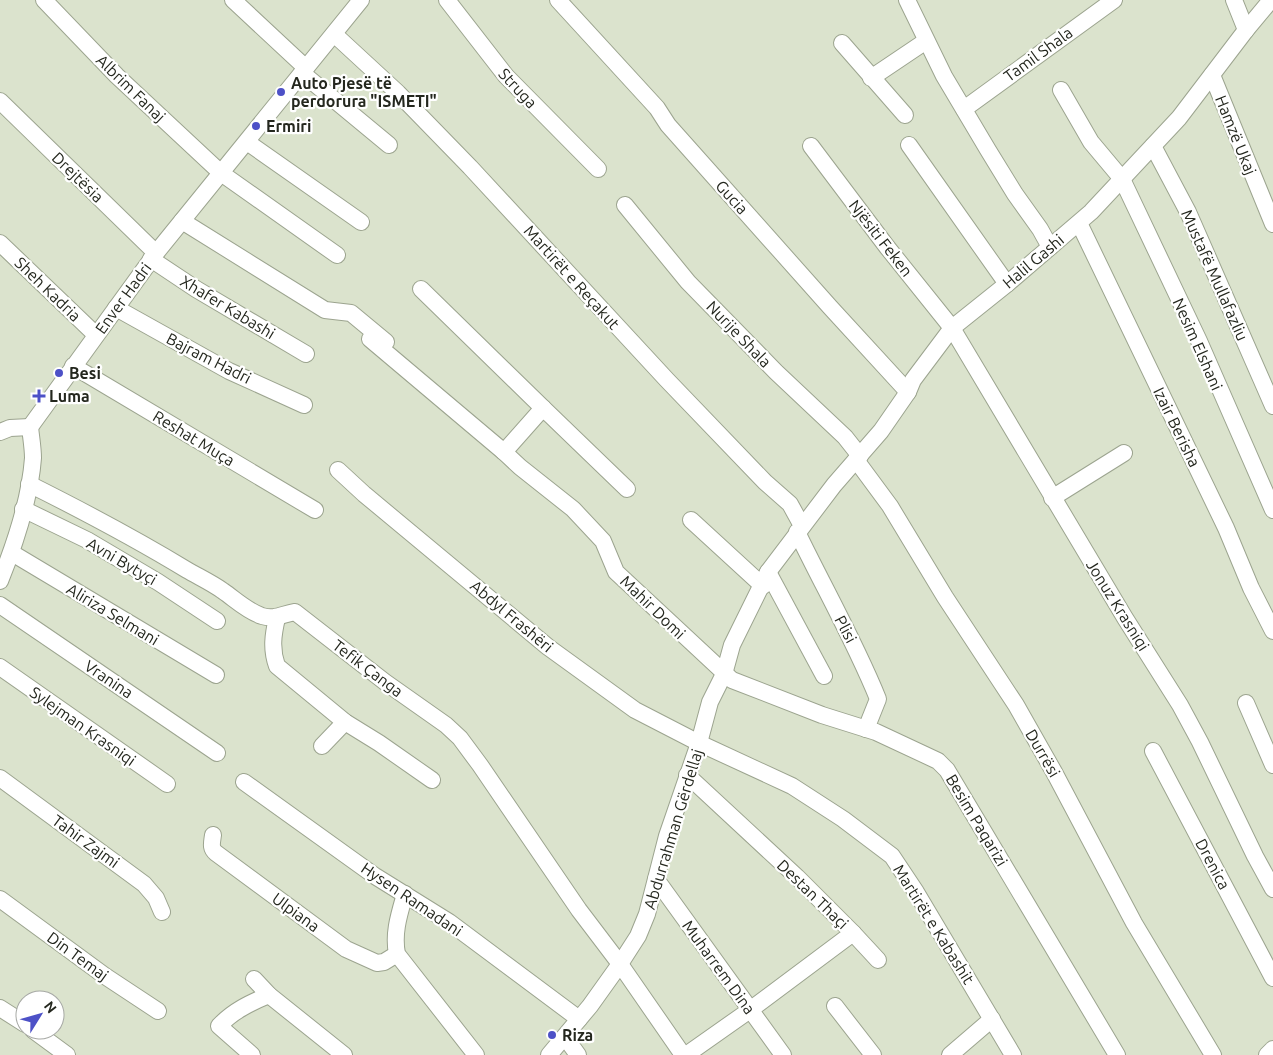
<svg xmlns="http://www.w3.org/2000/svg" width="1273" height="1055" font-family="Ubuntu,sans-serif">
<rect width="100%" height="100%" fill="#dbe3cd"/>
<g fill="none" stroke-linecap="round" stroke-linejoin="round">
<defs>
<g id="minor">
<path d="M 44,0 L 117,76 L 221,173 L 337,255"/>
<path d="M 233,0 L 306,68"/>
<path d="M 447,0 L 506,76 L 598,169"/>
<path d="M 558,0 L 657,108 L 668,125 L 830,307 L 908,392"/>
<path d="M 907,0 L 944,76 L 988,150 L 1015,194 L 1040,229 L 1050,247"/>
<path d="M 1234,0 L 1246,30"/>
<path d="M 334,34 L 398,93 L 470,167 L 667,380 L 765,482 L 790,504 L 802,526"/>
<path d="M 842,43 L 905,115"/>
<path d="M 302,73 L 389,145"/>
<path d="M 1212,75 L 1273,224"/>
<path d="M 871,78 L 926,41"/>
<path d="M 1061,90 L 1091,142 L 1122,179 L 1199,341 L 1273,510"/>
<path d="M 0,101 L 156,253"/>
<path d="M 964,109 L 1114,0"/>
<path d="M 247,142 L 361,222"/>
<path d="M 909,145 L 1007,284"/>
<path d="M 811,146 L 887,247 L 952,328 L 1125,618 L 1180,705 L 1200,742 L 1255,856 L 1273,889"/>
<path d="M 1153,146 L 1188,212 L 1273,406"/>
<path d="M 625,205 L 688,282 L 776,372 L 845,437 L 860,456"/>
<path d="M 182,221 L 325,310 L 351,313 L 386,342"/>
<path d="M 1079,223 L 1226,528 L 1251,588 L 1273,631"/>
<path d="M 0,243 L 96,335"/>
<path d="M 151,259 L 196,289 L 306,354"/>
<path d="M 421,289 L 543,408"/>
<path d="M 116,308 L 229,371 L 304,405"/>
<path d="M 370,339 L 504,452 L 520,467 L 573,509 L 603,541 L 616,572 L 732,680 L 822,715 L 876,732 L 938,761 L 947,770 L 1117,1055"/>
<path d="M 73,366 L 315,510"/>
<path d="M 30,427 L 156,253 L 361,0"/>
<path d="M 0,432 L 10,428 L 30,427"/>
<path d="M 504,452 L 543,408 L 627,489"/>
<path d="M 856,460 L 890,506 L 945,597 L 1016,705 L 1054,772 L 1134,923 L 1213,1055"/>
<path d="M 338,470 L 364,494 L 548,647 L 635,710 L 699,743 L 792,786 L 843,819 L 892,856 L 916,892 L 1013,1055"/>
<path d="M 29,484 C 83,511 136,539 187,570 C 199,577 212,583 223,591 C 236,600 247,611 262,616 C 275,620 282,614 295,612 L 385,682 L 446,725 L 460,738 L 480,765 L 579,910 L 620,964 L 683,1055"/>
<path d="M 1052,498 L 1124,453"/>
<path d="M 23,509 L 87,540 L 158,582 L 217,621"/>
<path d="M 691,520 L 763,586"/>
<path d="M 797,532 C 824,588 855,642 878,699 L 866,729"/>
<path d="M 12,553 L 216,675"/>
<path d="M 768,572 L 824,676"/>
<path d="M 0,581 C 15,544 30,497 33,458 C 33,448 31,437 30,427"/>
<path d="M 0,605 L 217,753"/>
<path d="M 277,618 C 273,635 271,649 277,666 L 345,722 L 379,743 L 432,780"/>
<path d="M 0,667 L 167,784"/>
<path d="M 1246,703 L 1273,765"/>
<path d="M 322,746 L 345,722"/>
<path d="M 1153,751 L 1273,978"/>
<path d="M 0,778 L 144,884 L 156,898 L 162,912"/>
<path d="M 244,782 L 375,876 L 449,922 L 579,1019"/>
<path d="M 213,835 C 212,843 210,848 216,853 L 346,949 L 377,963 L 384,962 L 397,954"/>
<path d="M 656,879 L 783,1055"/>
<path d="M 405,894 C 399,915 393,933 397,954 L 476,1055"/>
<path d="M 0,899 L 105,976 L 158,1011"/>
<path d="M 853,933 L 878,960"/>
<path d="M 254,979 L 269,995 L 344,1055"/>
<path d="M 835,1006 L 873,1055"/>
<path d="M 0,1008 L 25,1024"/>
<path d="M 33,1030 L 67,1055"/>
<path d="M 565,1037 L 578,1055"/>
<path d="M 252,1055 L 219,1026 C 233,1011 250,1003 269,995"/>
<path d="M 549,1055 L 590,1006 L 620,964 L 638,936 L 647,914 L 667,836 L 699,743 L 710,702 L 724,674 L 732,645 L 768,572 L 834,485 L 881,431 L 908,392 L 913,380 L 952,328 L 1007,284 L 1091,212 L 1179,118 L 1246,30 L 1271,0"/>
<path d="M 686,1055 L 750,1010 L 853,933 L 797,877 L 687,775"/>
<path d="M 950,1055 L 992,1019"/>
<path d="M 1267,1055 L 1273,1049"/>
</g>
</defs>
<use href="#minor" stroke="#9ca48f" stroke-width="18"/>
<use href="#minor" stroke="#fff" stroke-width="16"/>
</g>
<g fill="#4d51c7" stroke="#fff" stroke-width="2">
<circle cx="281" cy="92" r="5"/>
<circle cx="256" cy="126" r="5"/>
<circle cx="59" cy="373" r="5"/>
<path d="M36.5 388.5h5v5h5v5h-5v5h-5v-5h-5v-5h5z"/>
<circle cx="552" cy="1035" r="5"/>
</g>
<g text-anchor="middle" stroke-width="4.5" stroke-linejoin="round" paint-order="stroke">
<g font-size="16" fill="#24271e" stroke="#fff">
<text transform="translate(1038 54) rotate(-36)" y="6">Tamil Shala</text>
<text transform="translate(131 88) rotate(44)" y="6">Albrim Fanaj</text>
<text transform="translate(518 88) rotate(47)" y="6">Struga</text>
<text transform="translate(1236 135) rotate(68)" y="6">Hamzë Ukaj</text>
<text transform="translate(78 177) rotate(44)" y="6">Drejtësia</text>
<text transform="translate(732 197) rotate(48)" y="6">Gucia</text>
<text transform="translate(881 238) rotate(52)" y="6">Njësiti Feken</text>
<text transform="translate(1033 261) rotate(-40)" y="6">Halil Gashi</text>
<text transform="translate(1215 275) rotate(66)" y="6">Mustafë Mullafazliu</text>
<text transform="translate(572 277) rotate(48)" y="6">Martirët e Reçakut</text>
<text transform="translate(48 289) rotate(44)" y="6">Sheh Kadria</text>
<text transform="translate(123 298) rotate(-54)" y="6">Enver Hadri</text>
<text transform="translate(228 307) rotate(31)" y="6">Xhafer Kabashi</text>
<text transform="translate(739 334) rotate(46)" y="6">Nurije Shala</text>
<text transform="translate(1198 344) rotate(66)" y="6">Nesim Elshani</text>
<text transform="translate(209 358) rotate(27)" y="6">Bajram Hadri</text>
<text transform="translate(1177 427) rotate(64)" y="6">Izair Berisha</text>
<text transform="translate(194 438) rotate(31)" y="6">Reshat Muça</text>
<text transform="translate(122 561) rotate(30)" y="6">Avni Bytyçi</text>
<text transform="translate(1118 605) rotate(58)" y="6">Jonuz Krasniqi</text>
<text transform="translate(653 607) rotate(44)" y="6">Mahir Domi</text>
<text transform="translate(113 614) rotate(31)" y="6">Aliriza Selmani</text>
<text transform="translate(512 616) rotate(40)" y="6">Abdyl Frashëri</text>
<text transform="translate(846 629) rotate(62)" y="6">Plisi</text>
<text transform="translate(368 668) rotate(37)" y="6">Tefik Çanga</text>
<text transform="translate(109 679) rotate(34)" y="6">Vranina</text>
<text transform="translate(83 726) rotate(35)" y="6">Sylejman Krasniqi</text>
<text transform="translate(1043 753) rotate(60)" y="6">Durrësi</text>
<text transform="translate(977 820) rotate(59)" y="6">Besim Paqarizi</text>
<text transform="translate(673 829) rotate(-73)" y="6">Abdurrahman Gërdellaj</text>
<text transform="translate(86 841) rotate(36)" y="6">Tahir Zajmi</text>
<text transform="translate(1213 864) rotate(62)" y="6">Drenica</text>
<text transform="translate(813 894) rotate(44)" y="6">Destan Thaçi</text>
<text transform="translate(412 899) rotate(34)" y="6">Hysen Ramadani</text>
<text transform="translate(296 912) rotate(36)" y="6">Ulpiana</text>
<text transform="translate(934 924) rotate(58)" y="6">Martirët e Kabashit</text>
<text transform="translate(78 956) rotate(36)" y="6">Din Temaj</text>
<text transform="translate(719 967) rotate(54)" y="6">Muharrem Dina</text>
</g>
<g font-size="16" font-weight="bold" fill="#24271e" stroke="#fff" text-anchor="start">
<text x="291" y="89">Auto Pjesë të<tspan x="291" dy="18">perdorura "ISMETI"</tspan></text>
<text x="266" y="132">Ermiri</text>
<text x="69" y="379">Besi</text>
<text x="49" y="402">Luma</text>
<text x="562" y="1041">Riza</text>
</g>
</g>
<g transform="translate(40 1015) rotate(53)"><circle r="24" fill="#ffffff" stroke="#a7a9a5"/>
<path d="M0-4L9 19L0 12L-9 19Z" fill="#4d51c7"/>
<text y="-8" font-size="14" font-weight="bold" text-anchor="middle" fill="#24271e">N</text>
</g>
</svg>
